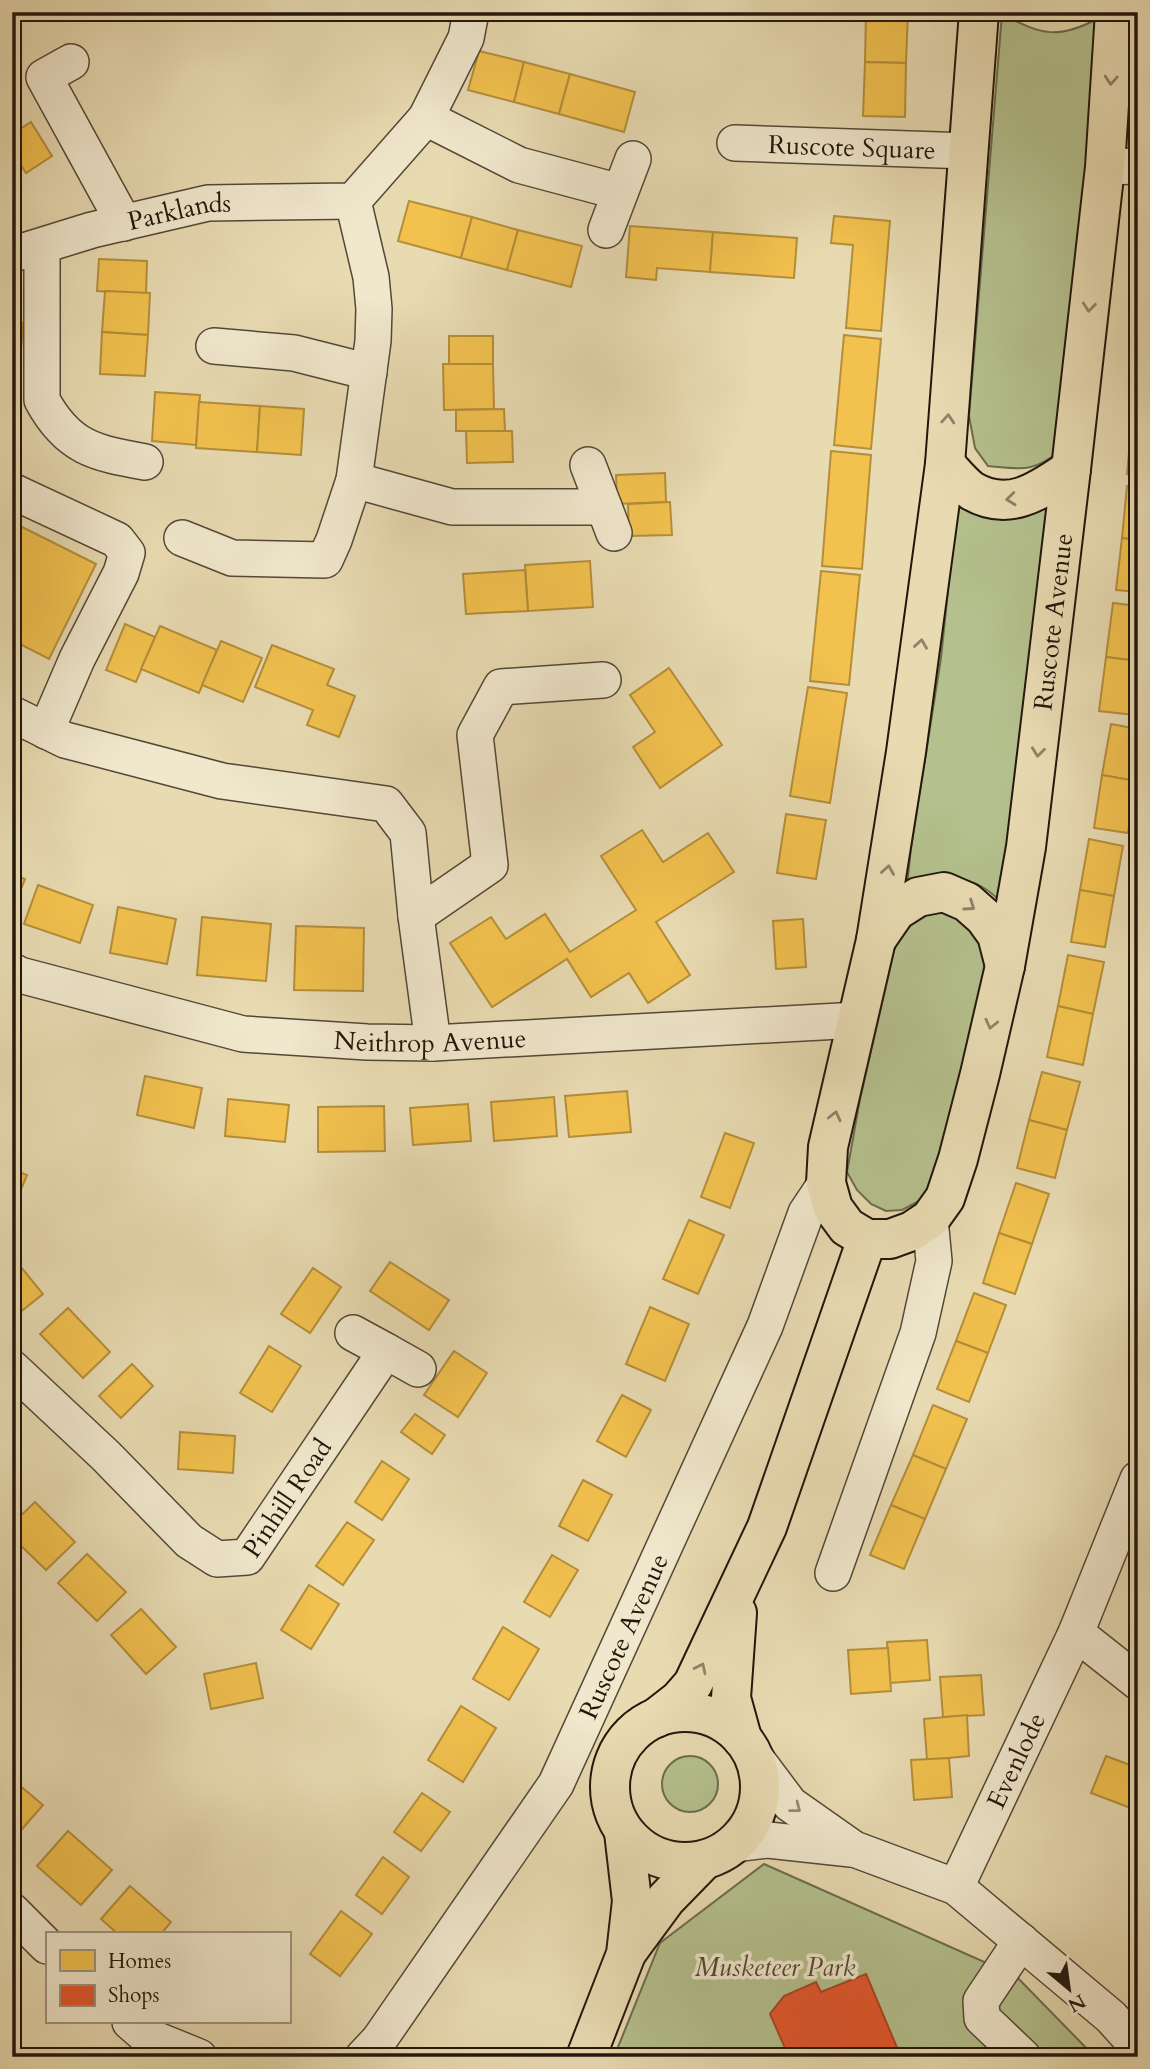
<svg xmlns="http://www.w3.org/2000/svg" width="1150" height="2069" font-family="Cardo,serif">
<rect width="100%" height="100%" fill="#e8dab1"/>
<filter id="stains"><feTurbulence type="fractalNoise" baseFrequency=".00286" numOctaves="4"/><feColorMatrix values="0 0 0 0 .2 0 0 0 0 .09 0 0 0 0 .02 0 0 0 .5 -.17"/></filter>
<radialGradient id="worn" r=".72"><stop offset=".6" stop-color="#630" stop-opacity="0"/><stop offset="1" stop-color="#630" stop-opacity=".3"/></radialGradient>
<g fill="#b4c08d" stroke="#6c6c4d" stroke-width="2">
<path d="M 1002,14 C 1042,35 1058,40 1099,18 L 1060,451 C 1032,473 1022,469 988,466 L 975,448 L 969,416 Z"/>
<path d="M 958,493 L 1060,500 L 1004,905 C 970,869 951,879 907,886 L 911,848 L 941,658 Z"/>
<path d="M 935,911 C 971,915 973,930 988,959 L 953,1111 L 930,1185 L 919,1201 L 902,1210 L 886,1211 L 871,1204 L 857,1190 L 847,1172 L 860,1099 L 896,942 C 905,925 916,916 935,911 Z"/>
<circle cx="690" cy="1784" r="28"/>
<path d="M 764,1864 L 1016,1976 L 1095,2057 L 614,2057 L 660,1943 Z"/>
</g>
<g fill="#f2c14e" stroke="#b48e3a" stroke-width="2">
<path d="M 866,12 L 908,12 L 906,63 L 865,62 Z"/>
<path d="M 479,51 L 524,62 L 514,102 L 468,90 Z"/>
<path d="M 524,62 L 570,74 L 559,114 L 514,102 Z"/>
<path d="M 865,62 L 906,63 L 905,117 L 863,116 Z"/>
<path d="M 570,74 L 635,92 L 624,132 L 559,114 Z"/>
<path d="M 31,122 L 52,156 L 26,173 L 12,151 L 12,134 Z"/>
<path d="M 409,201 L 472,217 L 461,258 L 398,241 Z"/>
<path d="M 834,216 L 890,221 L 881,331 L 846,328 L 853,245 L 831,243 Z"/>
<path d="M 472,217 L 518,230 L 507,270 L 461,258 Z"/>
<path d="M 630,226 L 713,232 L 710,272 L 657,268 L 656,280 L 626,277 Z"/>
<path d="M 518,230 L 582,246 L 571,287 L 507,270 Z"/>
<path d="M 713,232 L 797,238 L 794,278 L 710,272 Z"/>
<path d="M 99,259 L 147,261 L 146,294 L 97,291 Z"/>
<path d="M 105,291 L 150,293 L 148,335 L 102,332 Z"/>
<path d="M 12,322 L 23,323 L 20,366 L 12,365 Z"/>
<path d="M 102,332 L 148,335 L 145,376 L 100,374 Z"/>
<path d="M 844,335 L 881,339 L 871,449 L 834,445 Z"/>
<rect x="449" y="336" width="44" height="28"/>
<path d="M 443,364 L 493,364 L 494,409 L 444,410 Z"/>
<path d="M 1137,369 L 1138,369 L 1138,422 L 1132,421 Z"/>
<path d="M 155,392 L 200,395 L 196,445 L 152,441 Z"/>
<path d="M 199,402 L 260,406 L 257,452 L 196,448 Z"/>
<path d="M 260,406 L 304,409 L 301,455 L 257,452 Z"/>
<path d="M 504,409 L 505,431 L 456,431 L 456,410 Z"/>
<path d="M 1132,421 L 1138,422 L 1138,475 L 1127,474 Z"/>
<path d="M 466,431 L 512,431 L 513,462 L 467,463 Z"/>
<path d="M 831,451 L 871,455 L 862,569 L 822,566 Z"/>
<path d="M 665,473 L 666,502 L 617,504 L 616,475 Z"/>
<path d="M 1127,486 L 1138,487 L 1138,540 L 1122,538 Z"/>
<path d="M 670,502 L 672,535 L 629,536 L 628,504 Z"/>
<path d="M 12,522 L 96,564 L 49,659 L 12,640 Z"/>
<path d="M 1122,538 L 1138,540 L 1138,592 L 1116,590 Z"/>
<path d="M 590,561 L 593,607 L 528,611 L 525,565 Z"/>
<path d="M 525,570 L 528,611 L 466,614 L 463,574 Z"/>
<path d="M 821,571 L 860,575 L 849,685 L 810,681 Z"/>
<path d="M 1113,603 L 1138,606 L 1138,661 L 1106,657 Z"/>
<path d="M 125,624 L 155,637 L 136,682 L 106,670 Z"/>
<path d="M 160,626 L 217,650 L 199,693 L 141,669 Z"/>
<path d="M 221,641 L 262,658 L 243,702 L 202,685 Z"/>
<path d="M 272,645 L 334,669 L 327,685 L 355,696 L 339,737 L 307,725 L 313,710 L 255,687 Z"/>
<path d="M 1106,657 L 1138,661 L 1138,688 L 1134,715 L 1099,711 Z"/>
<path d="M 669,668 L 722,745 L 660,788 L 633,747 L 655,732 L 630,695 Z"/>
<path d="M 808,687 L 847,693 L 830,803 L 790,796 Z"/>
<path d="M 1111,724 L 1138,729 L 1136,781 L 1102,775 Z"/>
<path d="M 1102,775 L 1136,781 L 1128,833 L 1094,828 Z"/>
<path d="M 786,814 L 826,820 L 816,879 L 777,873 Z"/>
<path d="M 642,830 L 663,862 L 708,833 L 734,872 L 656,922 L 690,975 L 648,1003 L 629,973 L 591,997 L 567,959 L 492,1007 L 450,943 L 491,917 L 506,939 L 545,914 L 570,952 L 636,910 L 601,856 Z"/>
<path d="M 1089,839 L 1123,846 L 1114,896 L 1080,890 Z"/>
<path d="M 12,874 L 25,879 L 12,912 Z"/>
<path d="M 38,885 L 93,905 L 80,943 L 24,924 Z"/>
<path d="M 1080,890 L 1114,896 L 1105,947 L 1071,942 Z"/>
<path d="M 118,907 L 176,919 L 167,964 L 110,953 Z"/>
<path d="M 202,917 L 271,924 L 266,981 L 197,975 Z"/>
<path d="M 803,919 L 806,967 L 776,969 L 773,921 Z"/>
<path d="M 296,926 L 364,928 L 363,991 L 294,990 Z"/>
<path d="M 1068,955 L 1104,962 L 1093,1014 L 1058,1006 Z"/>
<path d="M 1058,1006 L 1093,1014 L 1083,1065 L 1047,1057 Z"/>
<path d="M 1042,1072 L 1080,1082 L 1067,1130 L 1029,1120 Z"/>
<path d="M 145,1076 L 202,1088 L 194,1128 L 137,1115 Z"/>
<path d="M 627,1091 L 631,1132 L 569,1137 L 565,1096 Z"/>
<path d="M 554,1097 L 557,1136 L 494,1141 L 491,1102 Z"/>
<path d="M 228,1099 L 289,1105 L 285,1142 L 225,1136 Z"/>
<path d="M 468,1104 L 471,1141 L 413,1145 L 410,1108 Z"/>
<path d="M 384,1106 L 385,1151 L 318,1152 L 318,1107 Z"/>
<path d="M 1029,1120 L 1067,1130 L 1055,1178 L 1017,1168 Z"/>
<path d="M 725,1133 L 754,1143 L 730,1208 L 701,1197 Z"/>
<path d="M 12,1169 L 27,1175 L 12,1211 Z"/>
<path d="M 1016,1183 L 1049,1194 L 1032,1244 L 999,1233 Z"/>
<path d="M 689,1220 L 724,1235 L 698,1294 L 663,1279 Z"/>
<path d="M 999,1233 L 1032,1244 L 1015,1294 L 983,1283 Z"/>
<path d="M 12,1256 L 43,1294 L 19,1313 L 12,1304 Z"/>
<path d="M 390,1262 L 449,1300 L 429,1330 L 370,1291 Z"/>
<path d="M 313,1268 L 341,1287 L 310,1333 L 281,1314 Z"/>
<path d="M 974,1293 L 1006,1305 L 988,1353 L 956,1341 Z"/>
<path d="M 650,1307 L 689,1324 L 665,1381 L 626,1364 Z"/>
<path d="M 68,1308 L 110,1352 L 83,1378 L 40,1334 Z"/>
<path d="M 956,1341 L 988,1353 L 969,1402 L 937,1389 Z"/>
<path d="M 269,1346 L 301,1366 L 272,1412 L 240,1393 Z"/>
<path d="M 454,1351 L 487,1373 L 458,1417 L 424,1395 Z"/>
<path d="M 132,1364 L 153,1386 L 121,1418 L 99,1396 Z"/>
<path d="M 622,1395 L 651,1410 L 626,1457 L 597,1441 Z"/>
<path d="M 933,1405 L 967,1419 L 946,1469 L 913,1455 Z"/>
<path d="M 415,1414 L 445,1435 L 432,1454 L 401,1432 Z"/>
<path d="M 180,1432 L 235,1436 L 233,1473 L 178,1469 Z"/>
<path d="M 913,1455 L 946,1469 L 925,1519 L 891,1505 Z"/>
<path d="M 382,1461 L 409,1479 L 382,1520 L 355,1502 Z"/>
<path d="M 583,1480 L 612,1495 L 588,1541 L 559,1526 Z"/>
<path d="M 12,1487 L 20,1496 L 12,1503 Z"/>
<path d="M 35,1502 L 75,1542 L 46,1570 L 12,1537 L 12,1524 Z"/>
<path d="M 891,1505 L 925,1519 L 904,1569 L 870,1555 Z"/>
<path d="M 347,1522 L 374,1540 L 343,1585 L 316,1566 Z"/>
<path d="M 87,1554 L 126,1592 L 97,1621 L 58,1583 Z"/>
<path d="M 552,1555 L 578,1570 L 550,1617 L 524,1602 Z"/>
<path d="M 309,1585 L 339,1604 L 311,1649 L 281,1630 Z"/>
<path d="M 141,1609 L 176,1647 L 146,1674 L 111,1635 Z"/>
<path d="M 503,1627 L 539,1649 L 509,1700 L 473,1679 Z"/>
<path d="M 927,1640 L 930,1680 L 890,1683 L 887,1642 Z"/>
<path d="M 888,1648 L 891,1691 L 851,1694 L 848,1650 Z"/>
<path d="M 256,1663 L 263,1698 L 211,1709 L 204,1674 Z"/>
<path d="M 981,1675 L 984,1715 L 943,1717 L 940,1677 Z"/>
<path d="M 461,1706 L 496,1728 L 463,1782 L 428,1760 Z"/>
<path d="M 967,1715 L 969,1756 L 927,1760 L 924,1719 Z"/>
<path d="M 1106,1756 L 1138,1768 L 1136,1810 L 1091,1793 Z"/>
<path d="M 949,1758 L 952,1797 L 914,1800 L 911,1760 Z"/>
<path d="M 12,1779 L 43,1805 L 16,1836 L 12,1832 Z"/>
<path d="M 422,1793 L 450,1812 L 421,1851 L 394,1832 Z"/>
<path d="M 68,1831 L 112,1870 L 81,1905 L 37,1866 Z"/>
<path d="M 383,1857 L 409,1877 L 382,1914 L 356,1895 Z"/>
<path d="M 130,1886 L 171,1922 L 161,1934 L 118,1934 L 101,1919 Z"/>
<path d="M 341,1911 L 372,1934 L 340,1976 L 310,1954 Z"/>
</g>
<path fill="#e4572e" stroke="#aa4424" stroke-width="2" d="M 866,1974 L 901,2057 L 789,2057 L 770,2014 L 784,1996 L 816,1982 L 821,1992 Z"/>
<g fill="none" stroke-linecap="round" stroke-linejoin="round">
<defs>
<g id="minor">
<path d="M 71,62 L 44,77 L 124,223"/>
<path d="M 426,118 L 519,165 L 620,192"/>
<path id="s1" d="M 735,143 L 969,151"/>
<path d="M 1105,167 L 1138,166"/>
<path d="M 606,230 L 633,159"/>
<path d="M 42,246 L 42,400 C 68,448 95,453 145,462"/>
<path id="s2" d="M 12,252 L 21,252 L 92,230 L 208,203 L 353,201 L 426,118 L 466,38 L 471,12"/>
<path d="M 214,346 L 294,353 L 369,372"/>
<path d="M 588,465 L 614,533"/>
<path d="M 354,480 L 452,507 L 604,507"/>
<path d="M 12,491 L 117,540 L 127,553 L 121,573 L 77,659 L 46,731"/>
<path d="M 182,538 L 232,558 L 325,560 L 334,540 L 354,480 L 373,341 L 374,309 L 371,277 L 353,201"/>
<path d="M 12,714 L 65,740 L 222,781 L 386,804 L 408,833 L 416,916 L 433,1043"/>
<path d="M 416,916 L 490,865 L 475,735 L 501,687 L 603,680"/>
<path id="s3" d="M 12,971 L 20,975 L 243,1034 L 367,1042 L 433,1043 L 858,1020"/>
<path d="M 353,1333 L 386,1351"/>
<path id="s4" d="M 12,1368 L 106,1456 L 189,1541 L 217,1559 L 247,1557 L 386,1351 L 418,1369"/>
<path d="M 833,1573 L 918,1333 L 934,1261 L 930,1219"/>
<path d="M 1076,1633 L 1138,1682"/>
<path d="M 754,1756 L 790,1804 L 854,1849 L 956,1887 L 1111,2017 L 1138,2047"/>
<path d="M 734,1844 L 768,1840 L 851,1849"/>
<path id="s5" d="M 956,1887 L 1076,1633 L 1138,1479"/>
<path d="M 12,1911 L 47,1946"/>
<path d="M 1021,1941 L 981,2001 L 982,2018 L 1023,2057"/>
<path d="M 130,2022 L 145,2035 L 199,2057"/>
<path id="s6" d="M 363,2057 L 379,2040 L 556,1784 L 765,1326 L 806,1213 L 826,1183"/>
</g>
<g id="major">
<path id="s7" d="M 979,12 L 945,464 L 906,752 L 876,940 L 828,1147 L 826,1183 L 833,1208 L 847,1227 L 867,1239 L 890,1239 L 912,1231 L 930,1219 L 945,1198 L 958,1159 L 980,1074 L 1005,966 L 1026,847 L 1071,469 L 1105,167 L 1115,12"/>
<path d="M 945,464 C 953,472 962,484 972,491 C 1010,513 1040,490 1071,469"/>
<path d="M 876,940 L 896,911 L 918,897 L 944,892 L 967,902 L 984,917 L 997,935 L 1005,966"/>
<path d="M 737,1613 L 731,1698 L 742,1738"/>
<circle cx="685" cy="1787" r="75"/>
<path d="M 656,1718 L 679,1700 L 693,1684 L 767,1527 L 867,1239"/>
<path d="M 627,1952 L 666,1899 L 704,1860"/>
<path d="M 586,2057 L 626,1954 L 632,1901 L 624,1832"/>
</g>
</defs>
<use href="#minor" stroke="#544836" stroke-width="38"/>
<use href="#major" stroke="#23170d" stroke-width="42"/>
<use href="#minor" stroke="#f0e7cc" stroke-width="35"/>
<use href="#major" stroke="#e8dab1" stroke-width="38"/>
</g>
<defs><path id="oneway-chevron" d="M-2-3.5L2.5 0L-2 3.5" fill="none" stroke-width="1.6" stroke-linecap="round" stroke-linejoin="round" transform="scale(1.75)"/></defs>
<g stroke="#8f8267">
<use href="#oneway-chevron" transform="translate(1111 80) rotate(94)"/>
<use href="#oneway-chevron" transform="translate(1089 307) rotate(96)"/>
<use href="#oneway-chevron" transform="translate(948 419) rotate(-86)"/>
<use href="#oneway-chevron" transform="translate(1011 499) rotate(174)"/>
<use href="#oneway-chevron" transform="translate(921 644) rotate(-82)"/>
<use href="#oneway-chevron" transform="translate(1038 752) rotate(97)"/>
<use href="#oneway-chevron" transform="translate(888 870) rotate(-81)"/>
<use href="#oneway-chevron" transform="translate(970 906) rotate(35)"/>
<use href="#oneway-chevron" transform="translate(991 1024) rotate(103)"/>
<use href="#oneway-chevron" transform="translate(835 1116) rotate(-77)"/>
<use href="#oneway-chevron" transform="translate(701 1668) rotate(-64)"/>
</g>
<use stroke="#948976" href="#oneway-chevron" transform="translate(796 1808) rotate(38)"/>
<g text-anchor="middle" stroke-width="7" stroke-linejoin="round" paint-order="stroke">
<g font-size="26" fill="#23170d" stroke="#f0e7cc">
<text dy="9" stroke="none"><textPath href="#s1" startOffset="117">Ruscote Square</textPath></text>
<text dy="9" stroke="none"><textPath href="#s2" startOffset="173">Parklands</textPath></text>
<text dy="9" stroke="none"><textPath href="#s7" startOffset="1937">Ruscote Avenue</textPath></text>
<text dy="9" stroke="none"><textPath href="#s3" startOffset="427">Neithrop Avenue</textPath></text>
<text dy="9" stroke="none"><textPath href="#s4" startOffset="382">Pinhill Road</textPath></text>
<text dy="9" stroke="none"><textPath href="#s6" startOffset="497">Ruscote Avenue</textPath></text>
<text dy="9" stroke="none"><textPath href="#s5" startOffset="140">Evenlode</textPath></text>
</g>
<g font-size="26" font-style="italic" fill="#4e4a33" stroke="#f0e7cc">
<text x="775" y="1976">Musketeer Park</text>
</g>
</g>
<rect width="1150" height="2069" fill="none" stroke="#e8dab1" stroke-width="42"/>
<rect x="14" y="14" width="1122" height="2041" fill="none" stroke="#23170d" stroke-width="3.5"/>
<rect x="21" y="21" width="1108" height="2027" fill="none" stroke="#23170d" stroke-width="2"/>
<rect x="46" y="1932" width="245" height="91" fill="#f0e7cc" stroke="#9e9480" stroke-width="2"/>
<rect x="60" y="1950" width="35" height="21" fill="#f2c14e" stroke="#9e9480" stroke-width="2"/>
<text x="108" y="1968" font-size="21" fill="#23170d">Homes</text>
<rect x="60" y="1985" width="35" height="21" fill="#e4572e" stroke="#9e9480" stroke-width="2"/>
<text x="108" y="2002" font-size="21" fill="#23170d">Shops</text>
<g transform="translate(1069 1989) rotate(151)" stroke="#f0e7cc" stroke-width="5" paint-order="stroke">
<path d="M0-5L12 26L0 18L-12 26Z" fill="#23170d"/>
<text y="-10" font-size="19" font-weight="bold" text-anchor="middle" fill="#23170d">N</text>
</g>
<rect width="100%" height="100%" filter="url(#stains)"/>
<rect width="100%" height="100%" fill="url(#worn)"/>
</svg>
